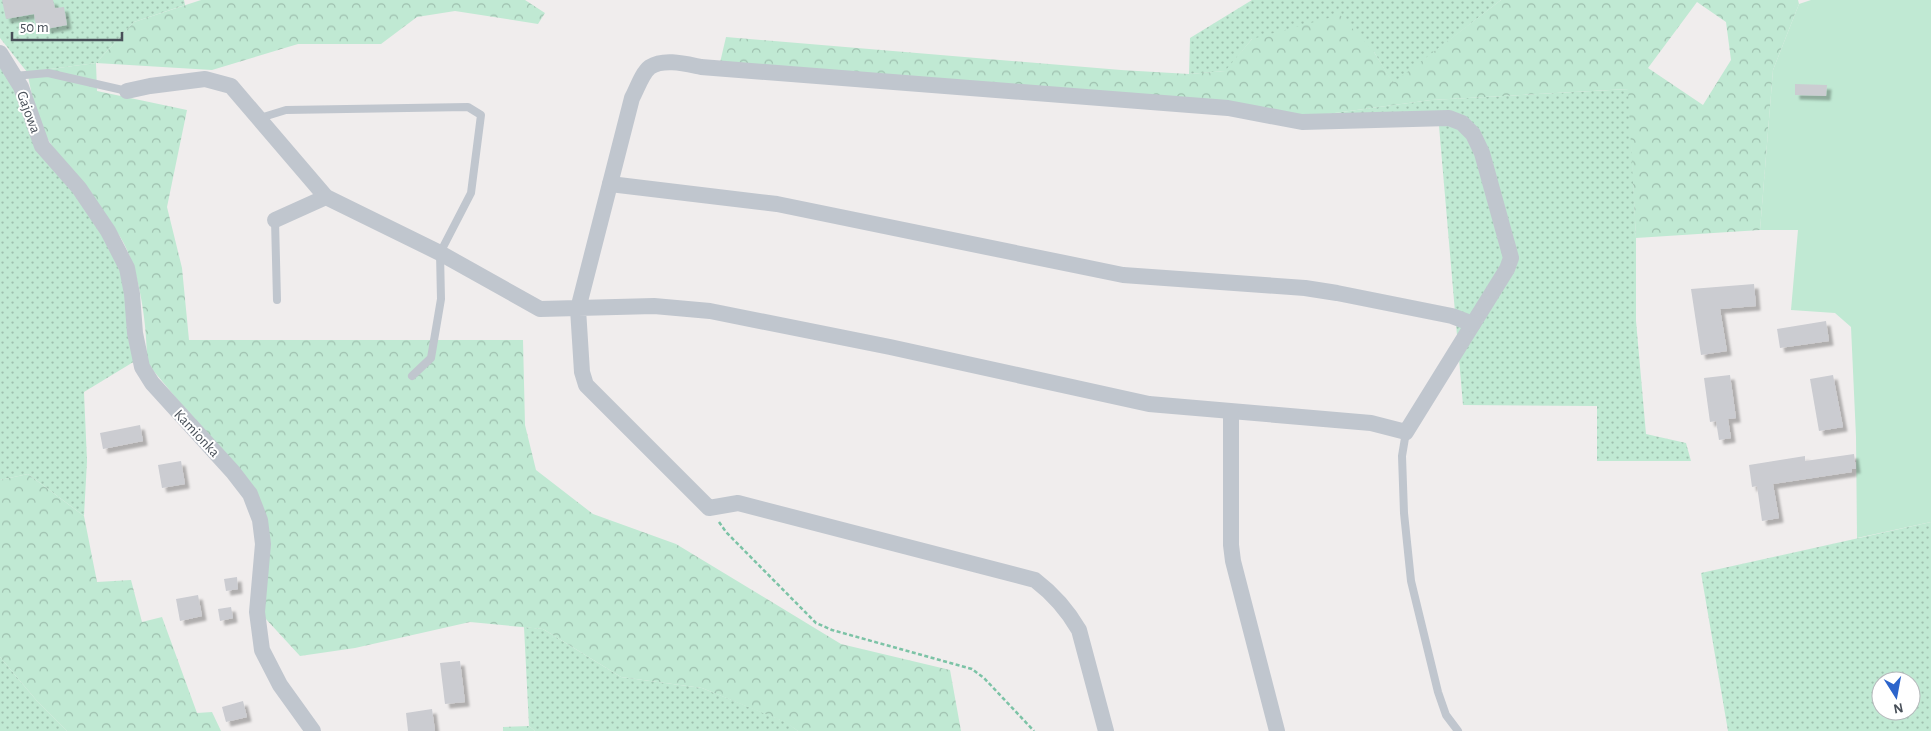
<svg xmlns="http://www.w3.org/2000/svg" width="1931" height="731" font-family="'Alegreya Sans',sans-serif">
<defs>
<pattern id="grass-dots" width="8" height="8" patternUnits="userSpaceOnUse" patternTransform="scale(1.25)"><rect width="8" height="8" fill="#c0e9d3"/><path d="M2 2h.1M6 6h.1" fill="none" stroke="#9ebfae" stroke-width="1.8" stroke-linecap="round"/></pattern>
<pattern id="forest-crowns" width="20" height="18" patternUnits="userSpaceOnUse" patternTransform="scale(1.25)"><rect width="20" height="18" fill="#c0e9d3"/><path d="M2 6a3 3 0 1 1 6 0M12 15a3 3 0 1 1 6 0" fill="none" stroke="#9ebfae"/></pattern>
<filter id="shadow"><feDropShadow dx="4.5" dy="4.5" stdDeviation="1" flood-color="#0004"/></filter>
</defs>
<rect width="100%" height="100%" fill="#f0eded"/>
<g fill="url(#grass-dots)" fill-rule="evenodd">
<path d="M 0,0 L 184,0 L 185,5 L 134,22 L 96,63 L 27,72 L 0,38 Z"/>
<path d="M 1252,0 L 1501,0 L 1393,84 L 1374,52 L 1252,39 L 1226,71 L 1189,74 L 1190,38 Z"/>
<path d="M 0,62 L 122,269 L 135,361 L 84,392 L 87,461 L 84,516 L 28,474 L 0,480 Z"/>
<path d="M 1629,89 L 1636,238 L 1636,321 L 1646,434 L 1686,443 L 1691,461 L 1597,461 L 1597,406 L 1463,405 L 1439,126 L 1312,116 L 1431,100 Z"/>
<path d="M 1931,522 L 1931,731 L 1728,731 L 1701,573 ZM 1881,681 L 1911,681 L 1911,711 L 1881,711 Z"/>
<path d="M 524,627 L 543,629 L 621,677 L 702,688 L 786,722 L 798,731 L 535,731 L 529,726 Z"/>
<path d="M 0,657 L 37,701 L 67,731 L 0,731 Z"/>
</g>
<g fill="url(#forest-crowns)" fill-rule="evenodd">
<path d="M 201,0 L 525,0 L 545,13 L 538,24 L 455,11 L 417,17 L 381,44 L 298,44 L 212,70 L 96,63 L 97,91 L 187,110 L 167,207 L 182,268 L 189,340 L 523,340 L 525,425 L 536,470 L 593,514 L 676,544 L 841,644 L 950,670 L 961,731 L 798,731 L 785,722 L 702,688 L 621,677 L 543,629 L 470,622 L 355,648 L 300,656 L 265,618 L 255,493 L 147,363 C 147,324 140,268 119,235 C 96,198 63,168 43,131 C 35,117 31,88 27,72 L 96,63 L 134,22 Z"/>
<path d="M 1501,0 L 1798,0 L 1799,4 L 1773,70 L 1760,230 L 1636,238 L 1628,89 L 1431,100 L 1312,116 L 719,67 L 726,37 L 1121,70 L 1189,74 L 1225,71 L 1252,39 L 1340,15 L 1374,52 L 1393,83 ZM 1697,2 L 1726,22 L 1731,60 L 1703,105 L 1648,68 Z"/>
<path d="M 28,474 L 84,516 L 97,582 L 131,580 L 142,622 L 162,617 L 197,713 L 212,712 L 221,731 L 67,731 L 37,701 L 0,657 L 0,480 Z"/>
<path d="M 529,726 L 535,731 L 503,731 L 503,727 Z"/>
</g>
<path fill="#c0e9d3" d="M 1811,0 L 1931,0 L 1931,522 L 1857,538 L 1856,437 L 1851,327 L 1835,313 L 1791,310 L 1798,230 L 1760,230 L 1773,70 L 1799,4 Z"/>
<g fill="#cbccd1" filter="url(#shadow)">
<path d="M 2,0 L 53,0 L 55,8 L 64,7 L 67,25 L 46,29 L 45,24 L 36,26 L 34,14 L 6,19 Z"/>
<path d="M 1795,84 L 1827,85 L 1826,96 L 1795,95 Z"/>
<path d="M 1754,284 L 1756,306 L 1720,309 L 1727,351 L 1701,355 L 1691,289 Z"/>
<path d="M 1826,321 L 1829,341 L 1780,348 L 1777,329 Z"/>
<path d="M 1730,375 L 1736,418 L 1728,419 L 1731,438 L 1719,440 L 1716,421 L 1710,422 L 1704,378 Z"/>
<path d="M 1833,375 L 1843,427 L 1819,431 L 1810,379 Z"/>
<path d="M 140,425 L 143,441 L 103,449 L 100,433 Z"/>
<path d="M 1854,454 L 1856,469 L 1852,469 L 1852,472 L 1773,484 L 1779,518 L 1762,521 L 1757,486 L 1752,487 L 1749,465 L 1805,456 L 1805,461 Z"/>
<path d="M 181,461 L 185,484 L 162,488 L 158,465 Z"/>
<path d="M 237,577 L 238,589 L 226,591 L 224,579 Z"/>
<path d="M 198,595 L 202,616 L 180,621 L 176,599 Z"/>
<path d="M 231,607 L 233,618 L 220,621 L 218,609 Z"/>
<path d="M 460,661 L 465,702 L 445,704 L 440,663 Z"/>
<path d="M 243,701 L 247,717 L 226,722 L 222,707 Z"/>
<path d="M 432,709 L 435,731 L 408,731 L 406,713 Z"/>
</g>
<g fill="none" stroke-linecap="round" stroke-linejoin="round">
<path stroke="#7cc3a6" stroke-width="2.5" stroke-dasharray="4 2.5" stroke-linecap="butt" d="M 719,522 L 726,532 L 816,623 L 832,630 L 972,669 L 984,678 L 1034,731"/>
<g stroke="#c0c6ce" stroke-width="8">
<path d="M 14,76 L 48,73 L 127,91"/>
<path d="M 260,118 L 286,110 L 468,107 L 481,115 L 471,193 L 440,253 L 441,299 L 431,358 L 412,376"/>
<path d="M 275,220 L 277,300"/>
<path d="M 1406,432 L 1402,456 L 1404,513 L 1411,581 L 1438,692 L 1446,715 L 1458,731"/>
</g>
<g stroke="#c0c6ce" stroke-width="16">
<path d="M 0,53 L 21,87 L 42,146 L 79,188 L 108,231 L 127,268 L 132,294 L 135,333 L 142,367 L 152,383 L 233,472 L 250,494 L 260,520 L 263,544 L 257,612 L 262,650 L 280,685 L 313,731"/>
<path d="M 127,91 L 150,86 L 205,79 L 231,86 L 326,197 L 440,253 L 540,309 L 654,306 L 710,311 L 890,347 L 1149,404 L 1371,423 L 1406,432 L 1507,269 L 1511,258 L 1482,153 L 1473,134 L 1462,123 L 1449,118 L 1302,122 L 1228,108 L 701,67 C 686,64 664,58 650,67 C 642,73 637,89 632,98 L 578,309 L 582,372 L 586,385 L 709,508 L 738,503 L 1035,580 C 1052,593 1068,611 1079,630 L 1106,731"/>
<path d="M 610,184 L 777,204 L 1123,275 L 1305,288 L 1337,293 L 1452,316 L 1473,324"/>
<path d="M 275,220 L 326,197"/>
<path d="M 1231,412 L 1231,545 L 1233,561 L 1277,731"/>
</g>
</g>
<g text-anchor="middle" stroke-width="4" stroke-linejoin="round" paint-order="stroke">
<g font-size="15" fill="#484f58" stroke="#fff">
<text transform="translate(29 112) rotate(70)" y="5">Gajowa</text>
<text transform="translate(197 433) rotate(47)" y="5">Kamionka</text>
</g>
</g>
<g transform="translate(1896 696) rotate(169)"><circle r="24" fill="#ffffff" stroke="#b6b9bc"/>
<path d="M0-4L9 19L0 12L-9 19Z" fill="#2c64cb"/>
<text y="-8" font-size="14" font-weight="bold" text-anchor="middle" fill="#484f58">N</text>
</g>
<path d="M12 32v8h110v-8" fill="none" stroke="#484f58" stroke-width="2.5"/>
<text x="20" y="32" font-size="15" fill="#484f58" stroke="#ffffff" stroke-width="4" paint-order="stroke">50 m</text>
</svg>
